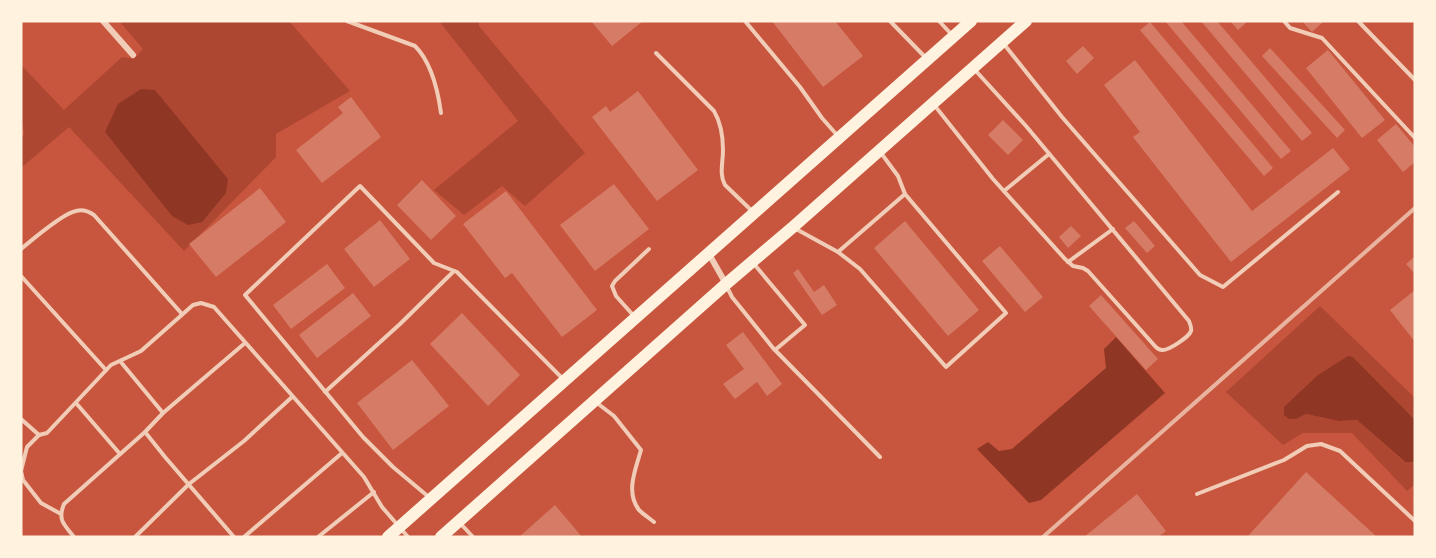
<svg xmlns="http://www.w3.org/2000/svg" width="1436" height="558" font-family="'Source Sans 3',sans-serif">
<rect width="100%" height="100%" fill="#c8553d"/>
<g fill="#ae4732">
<path d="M 119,21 L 289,21 L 350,91 L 276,134 L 276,157 L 184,251 L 69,127 L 21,168 L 21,140 L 24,134 L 21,115 L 21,65 L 64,110 L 122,57 L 134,59 L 143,49 Z"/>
<path d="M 439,21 L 479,21 L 479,26 L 585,153 L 525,206 L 502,186 L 464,215 L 434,190 L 518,121 Z"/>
<path d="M 1320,306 L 1415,398 L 1415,420 L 1353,357 L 1296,419 L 1306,414 L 1339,421 L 1357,420 L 1404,462 L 1413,462 L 1415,460 L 1415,484 L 1407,491 L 1352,433 L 1303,433 L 1283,445 L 1226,392 Z"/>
</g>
<g fill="#8f3625">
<path d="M 141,89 L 155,90 L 228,179 L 226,193 L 202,222 L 188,225 L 172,216 L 105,132 L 118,104 Z"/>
<path d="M 1116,337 L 1165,393 L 1041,500 L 1029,503 L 977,449 L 988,442 L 999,451 L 1012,449 L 1106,368 L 1104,349 Z"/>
<path d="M 1348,356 L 1353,357 L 1415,420 L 1415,460 L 1413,462 L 1405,462 L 1357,420 L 1339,421 L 1306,414 L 1296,419 L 1289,419 L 1284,415 L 1284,407 L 1318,375 Z"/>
</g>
<g fill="#d67c66">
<path d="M 591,21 L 643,21 L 612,46 Z"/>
<path d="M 772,21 L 835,21 L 863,56 L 823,87 Z"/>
<path d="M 1165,21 L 1181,21 L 1291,151 L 1281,159 Z"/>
<path d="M 1201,21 L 1217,21 L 1312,133 L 1302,141 Z"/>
<path d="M 1230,21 L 1245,21 L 1246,23 L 1238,30 Z"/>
<path d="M 1302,21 L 1324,21 L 1312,32 Z"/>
<path d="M 1150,22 L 1273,168 L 1264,176 L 1140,30 Z"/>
<path d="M 1083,46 L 1094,58 L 1077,74 L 1066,61 Z"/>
<path d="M 1270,48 L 1345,130 L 1337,138 L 1262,56 Z"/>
<path d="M 1328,50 L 1385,120 L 1362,138 L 1306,68 Z"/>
<path d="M 1135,60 L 1252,211 L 1333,148 L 1350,169 L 1231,262 L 1133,137 L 1140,132 L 1104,85 Z"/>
<path d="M 638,91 L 698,170 L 657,201 L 592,117 L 606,106 L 610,112 Z"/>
<path d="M 351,97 L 381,137 L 322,183 L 296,150 L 343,113 L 338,107 Z"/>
<path d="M 1003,120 L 1023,140 L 1008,155 L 988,135 Z"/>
<path d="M 1396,124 L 1415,147 L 1415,162 L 1403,172 L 1377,140 Z"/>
<path d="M 422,180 L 456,216 L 431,240 L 397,205 Z"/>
<path d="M 614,184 L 649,229 L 595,271 L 560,225 Z"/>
<path d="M 260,188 L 286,222 L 216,277 L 189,244 Z"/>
<path d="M 506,191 L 597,310 L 562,337 L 512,273 L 505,278 L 463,224 Z"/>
<path d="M 380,220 L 410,259 L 374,287 L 344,249 Z"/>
<path d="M 905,221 L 979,310 L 948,336 L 874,248 Z"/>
<path d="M 1134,221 L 1155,246 L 1147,253 L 1125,228 Z"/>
<path d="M 1071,226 L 1081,236 L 1068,248 L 1059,237 Z"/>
<path d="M 1000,246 L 1043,297 L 1025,312 L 982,261 Z"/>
<path d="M 1415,256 L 1415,274 L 1406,264 Z"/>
<path d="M 327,264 L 345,288 L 291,329 L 273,305 Z"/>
<path d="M 798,269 L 814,292 L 824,285 L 837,305 L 822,315 L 793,273 Z"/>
<path d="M 1415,290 L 1415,342 L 1390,310 Z"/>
<path d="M 353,293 L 371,316 L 317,358 L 299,335 Z"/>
<path d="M 1101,295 L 1158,359 L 1146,370 L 1089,306 Z"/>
<path d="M 462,313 L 520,375 L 488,406 L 430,344 Z"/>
<path d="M 743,332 L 782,384 L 767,396 L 757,382 L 735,399 L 723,384 L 744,369 L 726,345 Z"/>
<path d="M 412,360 L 449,406 L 393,450 L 357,403 Z"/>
<path d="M 1306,472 L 1377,537 L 1247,537 Z"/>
<path d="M 1137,494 L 1166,531 L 1158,537 L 1084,537 Z"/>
<path d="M 555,505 L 582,537 L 519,537 Z"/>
</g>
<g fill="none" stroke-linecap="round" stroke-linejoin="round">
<g stroke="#f1ccb7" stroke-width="4">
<path d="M 347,21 L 415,46 C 431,62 438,91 441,113"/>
<path d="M 745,21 L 800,87 L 822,118 L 837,135"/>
<path d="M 890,21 L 925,57"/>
<path d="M 939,21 L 953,36"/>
<path d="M 1284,21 L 1290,28 L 1322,38 L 1415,138"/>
<path d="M 1358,21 L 1415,80"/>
<path d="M 1003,43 L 1062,117 L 1200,275 L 1223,287 L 1338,192"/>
<path d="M 656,53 L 714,111 C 721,123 723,137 723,150 C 723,163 719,174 725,185 L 752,211"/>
<path d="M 935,106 L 993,179 L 1065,259 L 1073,266 L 1083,268 L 1088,271 L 1154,345 C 1157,348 1158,350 1162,350 C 1168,351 1189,337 1191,331 C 1192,328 1190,324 1189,321 L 1026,126 L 975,70"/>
<path d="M 1004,191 L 1049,154"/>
<path d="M 796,229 L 838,252 L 860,269 L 946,367 L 1006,313 L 905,194 L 898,176 L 881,153"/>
<path d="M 21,249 C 32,240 63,213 76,211 C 83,209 88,211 94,215 L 182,314"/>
<path d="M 838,252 L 905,194"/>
<path d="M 1068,262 L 1113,229"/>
<path d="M 754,264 L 805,325 L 775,350"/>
<path d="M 21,276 L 106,370"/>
<path d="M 727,287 L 732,297 L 773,348 L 880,457"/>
<path d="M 633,315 L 616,296 L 612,286 L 615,281 L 649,249"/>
<path d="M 120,361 L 163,413"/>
<path d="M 325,392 L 400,324 L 454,271"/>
<path d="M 76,403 L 120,454"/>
<path d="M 597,403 L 614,416 L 641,450 C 636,468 625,492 639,510 C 643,514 649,518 654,522"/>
<path d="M 21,419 L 39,435 L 47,433 L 111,365 L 141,351 L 193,305 L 201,303 L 214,307 L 364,477 L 382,507 L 408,537"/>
<path d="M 145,432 L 165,457 L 234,537"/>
<path d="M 39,435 L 27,447 L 21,471 L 23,480 L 41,503 L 61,514"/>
<path d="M 1197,494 L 1284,460 L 1307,446 L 1321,444 L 1340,451 L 1415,521"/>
<path d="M 430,498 L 393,467 L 363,437 L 245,295 L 360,186 L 434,263 L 457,272 L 564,380"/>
<path d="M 459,522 L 473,537"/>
<path d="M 74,537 C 65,525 57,521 64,504 L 145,432 L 163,413 L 245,343"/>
<path d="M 135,537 L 189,484 L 244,441 L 292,397"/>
<path d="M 244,537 L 342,453"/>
<path d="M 318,537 L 374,492"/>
</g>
<g stroke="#f1ccb7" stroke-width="6">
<path d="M 103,21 L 133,55"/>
<path d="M 709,254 L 726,284"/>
</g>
<g stroke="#fff3e0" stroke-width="12">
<path d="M 388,537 L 971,21"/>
<path d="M 441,537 L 726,284 L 793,227 L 1026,21"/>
</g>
<path stroke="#e9b49f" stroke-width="4" d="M 1043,537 L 1415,208"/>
</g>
<rect width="1436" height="558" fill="none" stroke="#fff3e0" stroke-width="45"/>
</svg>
